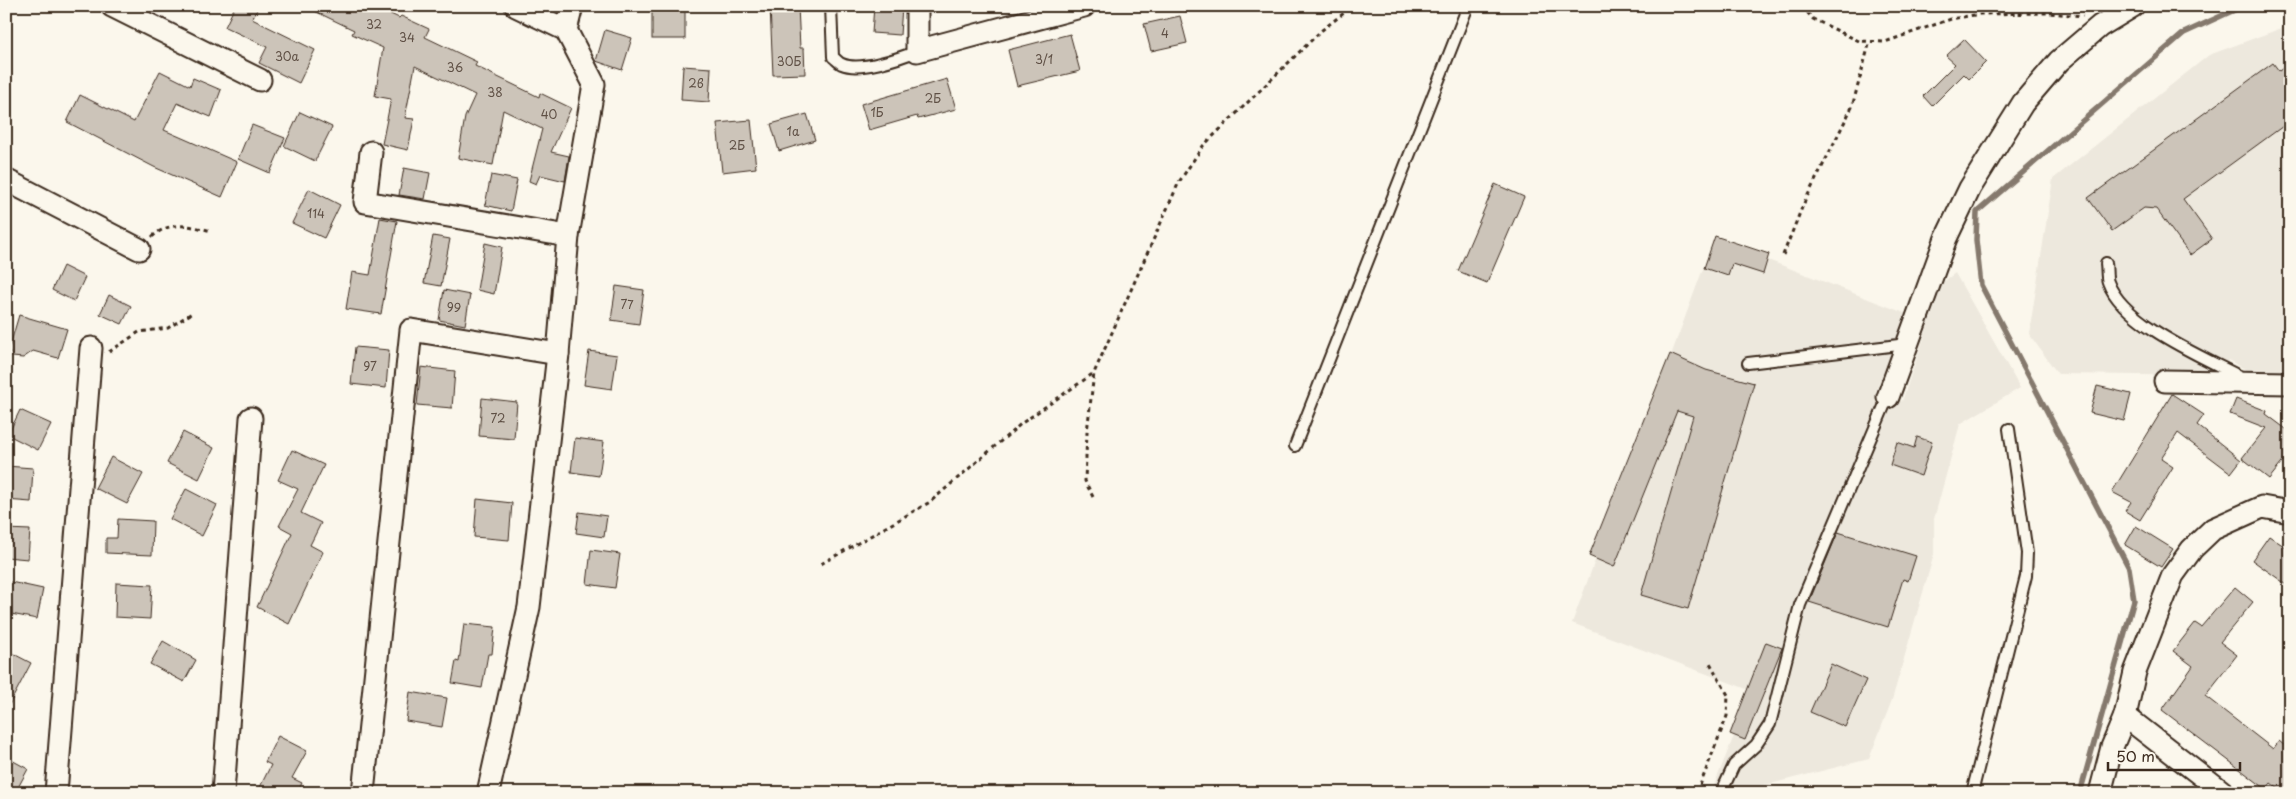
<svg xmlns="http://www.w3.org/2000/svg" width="2296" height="799" font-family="'Playpen Sans',sans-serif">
<rect width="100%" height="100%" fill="#fbf7ec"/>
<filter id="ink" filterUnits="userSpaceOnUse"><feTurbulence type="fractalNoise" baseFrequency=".02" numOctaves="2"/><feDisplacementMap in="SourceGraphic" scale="10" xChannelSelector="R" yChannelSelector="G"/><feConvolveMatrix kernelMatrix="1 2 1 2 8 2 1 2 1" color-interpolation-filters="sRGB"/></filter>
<g filter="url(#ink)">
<g fill="#ede8dd">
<path d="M 2290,25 L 2290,376 L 2258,376 L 2228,360 L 2222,376 L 2058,374 L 2029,334 L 2053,179 L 2209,55 Z"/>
<path d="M 1714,239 L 1907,314 L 1875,393 L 1902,401 L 1943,282 L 1955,273 L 2020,388 L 1960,424 L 1934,519 L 1934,554 L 1892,700 L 1869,759 L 1734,793 L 1711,793 L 1752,691 L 1572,623 Z"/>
</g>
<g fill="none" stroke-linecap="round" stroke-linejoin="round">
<path stroke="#85796d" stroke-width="5.5" d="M 2080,793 L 2134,600 L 2129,568 L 1981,285 L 1976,240 L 1977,212 L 2184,33 L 2243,6"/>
</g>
<g fill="#ccc4b9" stroke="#3b2a1e">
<path d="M 235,6 L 259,6 L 252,19 L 315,50 L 299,83 L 259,63 L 267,47 L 225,27 Z"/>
<path d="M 304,6 L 374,6 L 399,18 L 401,16 L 429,29 L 425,37 L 477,62 L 475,66 L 539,97 L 540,93 L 571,108 L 551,152 L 569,156 L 565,181 L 540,175 L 536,184 L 529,181 L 542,129 L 503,110 L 493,165 L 458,158 L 465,117 L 475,95 L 415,66 L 405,118 L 414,119 L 408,150 L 382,144 L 391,99 L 375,96 L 383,48 L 352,34 L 354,30 Z"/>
<rect x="652" y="6" width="33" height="33"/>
<path d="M 770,6 L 798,6 L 800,48 L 804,48 L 805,74 L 773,75 Z"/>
<path d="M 874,6 L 902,6 L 900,35 L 872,33 Z"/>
<path d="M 1180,16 L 1187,43 L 1151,51 L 1144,24 Z"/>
<path d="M 605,30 L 632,38 L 622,70 L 596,61 Z"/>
<path d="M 1070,34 L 1080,71 L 1017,86 L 1008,50 Z"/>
<path d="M 1964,39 L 1986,62 L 1969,79 L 1964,74 L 1932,106 L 1923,96 L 1955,64 L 1946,56 Z"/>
<path d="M 2273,63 L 2279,71 L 2290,63 L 2290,121 L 2183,199 L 2212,239 L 2190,255 L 2156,209 L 2144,208 L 2112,231 L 2088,198 Z"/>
<path d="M 683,66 L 711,68 L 709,102 L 681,100 Z"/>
<path d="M 160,71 L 190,86 L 193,78 L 221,90 L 211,117 L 177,103 L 164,130 L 237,162 L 222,197 L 154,167 L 67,122 L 80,95 L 134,122 Z"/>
<path d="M 947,79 L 956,109 L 918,119 L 917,116 L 869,130 L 861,104 Z"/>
<path d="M 300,112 L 332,127 L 315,161 L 284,146 Z"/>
<path d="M 807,114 L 815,140 L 779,151 L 771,124 Z"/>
<path d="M 751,120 L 756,168 L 722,172 L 717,123 Z"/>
<path d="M 252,125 L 285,138 L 270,173 L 238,159 Z"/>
<path d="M 404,168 L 430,173 L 425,199 L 399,195 Z"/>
<path d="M 491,175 L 517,180 L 511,211 L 485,205 Z"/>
<path d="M 1495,184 L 1524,197 L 1487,283 L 1458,271 Z"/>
<path d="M 309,189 L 340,205 L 324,238 L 292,223 Z"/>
<path d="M 380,218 L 397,221 L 381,314 L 346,309 L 352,272 L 370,275 Z"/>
<path d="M 433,236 L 450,239 L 441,286 L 424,283 Z"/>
<path d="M 1715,236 L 1769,254 L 1763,274 L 1732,264 L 1728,276 L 1704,268 Z"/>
<path d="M 485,243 L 502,247 L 494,294 L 477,290 Z"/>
<path d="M 63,266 L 85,277 L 74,301 L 52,290 Z"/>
<path d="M 616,286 L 644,290 L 639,324 L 611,320 Z"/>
<path d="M 444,290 L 470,295 L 465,325 L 439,320 Z"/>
<path d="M 109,295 L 131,306 L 122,324 L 100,314 Z"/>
<path d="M 19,315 L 67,329 L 58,358 L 33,351 L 23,358 L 12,357 L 9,349 Z"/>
<path d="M 355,347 L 389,350 L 386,388 L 351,384 Z"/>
<path d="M 589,351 L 617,355 L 612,389 L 584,385 Z"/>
<path d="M 1670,354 L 1706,370 L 1754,383 L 1688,609 L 1641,595 L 1693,416 L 1677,411 L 1614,567 L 1589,556 Z"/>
<path d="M 421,367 L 455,371 L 452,408 L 417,405 Z"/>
<path d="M 2097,386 L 2131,394 L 2124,421 L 2090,413 Z"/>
<path d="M 2172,394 L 2204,415 L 2197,425 L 2241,460 L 2231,473 L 2178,433 L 2161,459 L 2173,467 L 2140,520 L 2125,511 L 2131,502 L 2112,492 Z"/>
<path d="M 482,398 L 517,402 L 514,439 L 479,436 Z"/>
<path d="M 2236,399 L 2267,411 L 2266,414 L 2290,432 L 2290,453 L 2269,479 L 2242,458 L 2266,428 L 2230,414 Z"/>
<path d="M 20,410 L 51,424 L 38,450 L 8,435 Z"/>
<path d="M 183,432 L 214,448 L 199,479 L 167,463 Z"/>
<path d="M 1917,437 L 1932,442 L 1921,476 L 1890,465 L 1897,442 L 1914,448 Z"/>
<path d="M 575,438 L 604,442 L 599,476 L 571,472 Z"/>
<path d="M 292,450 L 324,465 L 301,513 L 321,523 L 310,545 L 323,552 L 289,624 L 257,607 L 292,533 L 279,526 L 298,489 L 278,480 Z"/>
<path d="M 111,457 L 143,474 L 127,504 L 95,488 Z"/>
<path d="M 6,466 L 33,468 L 31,502 L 6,500 Z"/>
<path d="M 186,489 L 217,505 L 202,536 L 170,519 Z"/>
<path d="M 477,499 L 512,503 L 509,540 L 474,537 Z"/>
<path d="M 579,512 L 607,516 L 604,537 L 576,533 Z"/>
<path d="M 118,519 L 153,521 L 152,555 L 106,553 L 106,538 L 117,538 Z"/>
<path d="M 2136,526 L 2173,549 L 2161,567 L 2125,545 Z"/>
<path d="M 6,529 L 30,530 L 28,559 L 6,557 Z"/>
<path d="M 1838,532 L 1916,556 L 1908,581 L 1903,579 L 1888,627 L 1809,602 Z"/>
<path d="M 2269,536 L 2290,550 L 2290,587 L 2252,560 Z"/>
<path d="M 591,550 L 620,554 L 615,588 L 587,584 Z"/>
<path d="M 6,581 L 43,589 L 37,619 L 6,613 Z"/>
<path d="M 116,583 L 152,585 L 150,619 L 115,617 Z"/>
<path d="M 2235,587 L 2253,602 L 2220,642 L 2237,655 L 2205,696 L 2273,749 L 2279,741 L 2290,750 L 2290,793 L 2284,793 L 2271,783 L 2266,789 L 2162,710 L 2193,666 L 2173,651 L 2195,623 L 2201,627 Z"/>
<path d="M 464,624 L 495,627 L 492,654 L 488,654 L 482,688 L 452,683 L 456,661 L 459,662 Z"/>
<path d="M 163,641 L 196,660 L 184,682 L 150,664 Z"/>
<path d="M 1766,642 L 1782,648 L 1745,740 L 1730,734 Z"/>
<path d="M 6,650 L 31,663 L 6,711 Z"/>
<path d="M 1831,664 L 1866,680 L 1845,727 L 1810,712 Z"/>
<path d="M 410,692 L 447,698 L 442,727 L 406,721 Z"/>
<path d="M 278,736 L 307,751 L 292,778 L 302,783 L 297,793 L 257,793 L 271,765 L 265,762 Z"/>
<path d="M 6,757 L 28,769 L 15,793 L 6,793 Z"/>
</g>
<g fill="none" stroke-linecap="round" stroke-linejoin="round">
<defs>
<g id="lane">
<path d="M 831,6 L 833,57 C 836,59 839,63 842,64 C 860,72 900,58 917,51"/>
<path d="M 2106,263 C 2107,269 2106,277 2108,282 C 2123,324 2203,357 2241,377"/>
<path d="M 1748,363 L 1907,344"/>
<path d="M 1295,446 L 1468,6"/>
<path d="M 1721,793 L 1734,765 L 1756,745 L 1770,724 L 1800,605 L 1888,397"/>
<path d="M 1972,793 L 2026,576 L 2027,553 L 2009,429"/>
</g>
<g id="street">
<path d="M 112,6 L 260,80"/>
<path d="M 917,6 L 917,51 L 1084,6"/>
<path d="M 566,30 L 572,6"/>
<path d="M 371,152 L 365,202 L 568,236"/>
<path d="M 6,180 L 139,249"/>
<path d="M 2165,381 L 2290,383"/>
<path d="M 1888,397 L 1946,238 L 1970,188 L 2023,103 L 2059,61 L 2100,26 L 2133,6"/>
<path d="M 2125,716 L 2224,793"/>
<path d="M 56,793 L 91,348"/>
<path d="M 223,793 L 251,418"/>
<path d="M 363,793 L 411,330 L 558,354"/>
<path d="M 488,793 L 529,607 L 558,354 L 568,236 L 594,84 L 566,30 L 516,6"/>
<path d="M 2100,793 L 2112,747 L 2125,716 L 2135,672 L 2173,575 L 2192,549 L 2213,529 L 2262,507 L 2290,512"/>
</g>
</defs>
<use href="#lane" stroke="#3b2a1e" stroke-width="14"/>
<use href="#street" stroke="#3b2a1e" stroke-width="25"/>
<g stroke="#3b2a1e" stroke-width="3" stroke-dasharray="4 4" stroke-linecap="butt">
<path d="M 1802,6 L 1813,19 L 1859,41 L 1885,42 L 1951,19 L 1980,14 L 2049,13 L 2083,16"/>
<path d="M 152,237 C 170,220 190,226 212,231"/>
<path d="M 1783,255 L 1803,205 L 1852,107 L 1870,41"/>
<path d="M 109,352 L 139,332 L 168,328 L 192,313"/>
<path d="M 1093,497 L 1085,481 L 1087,432 L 1094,373 L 1179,182 L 1203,146 L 1322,30 L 1353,6"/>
<path d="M 821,564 L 930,502 L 1022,423 L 1094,373"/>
<path d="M 1697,793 L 1727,716 L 1728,695 L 1710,663"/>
</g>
<use href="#lane" stroke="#fbf7ec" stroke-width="10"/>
<use href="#street" stroke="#fbf7ec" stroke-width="21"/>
</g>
</g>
<g text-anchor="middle" stroke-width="4.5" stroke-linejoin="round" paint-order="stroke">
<g font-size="12" fill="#5f5045">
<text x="374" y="29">32</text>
<text x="1165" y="38">4</text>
<text x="407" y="42">34</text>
<text x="287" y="61">30а</text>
<text x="1044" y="64">3/1</text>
<text x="789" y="66">30Б</text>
<text x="455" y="72">36</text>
<text x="696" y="88">2в</text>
<text x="495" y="97">38</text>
<text x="933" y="103">2Б</text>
<text x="877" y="117">1Б</text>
<text x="549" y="119">40</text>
<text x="793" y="136">1а</text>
<text x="737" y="150">2Б</text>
<text x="316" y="218">114</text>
<text x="627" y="309">77</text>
<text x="454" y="312">99</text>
<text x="370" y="371">97</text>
<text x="498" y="423">72</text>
</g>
</g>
<rect width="2296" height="799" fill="none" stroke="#fbf7ec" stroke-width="25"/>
<rect x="12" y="12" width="2271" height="774" fill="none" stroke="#3b2a1e" stroke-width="2" filter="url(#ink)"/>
<path d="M2108 762v8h132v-8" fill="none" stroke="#3b2a1e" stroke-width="2.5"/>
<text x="2116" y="762" font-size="15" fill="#3b2a1e" stroke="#fbf7ec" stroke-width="4" paint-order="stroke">50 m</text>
</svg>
